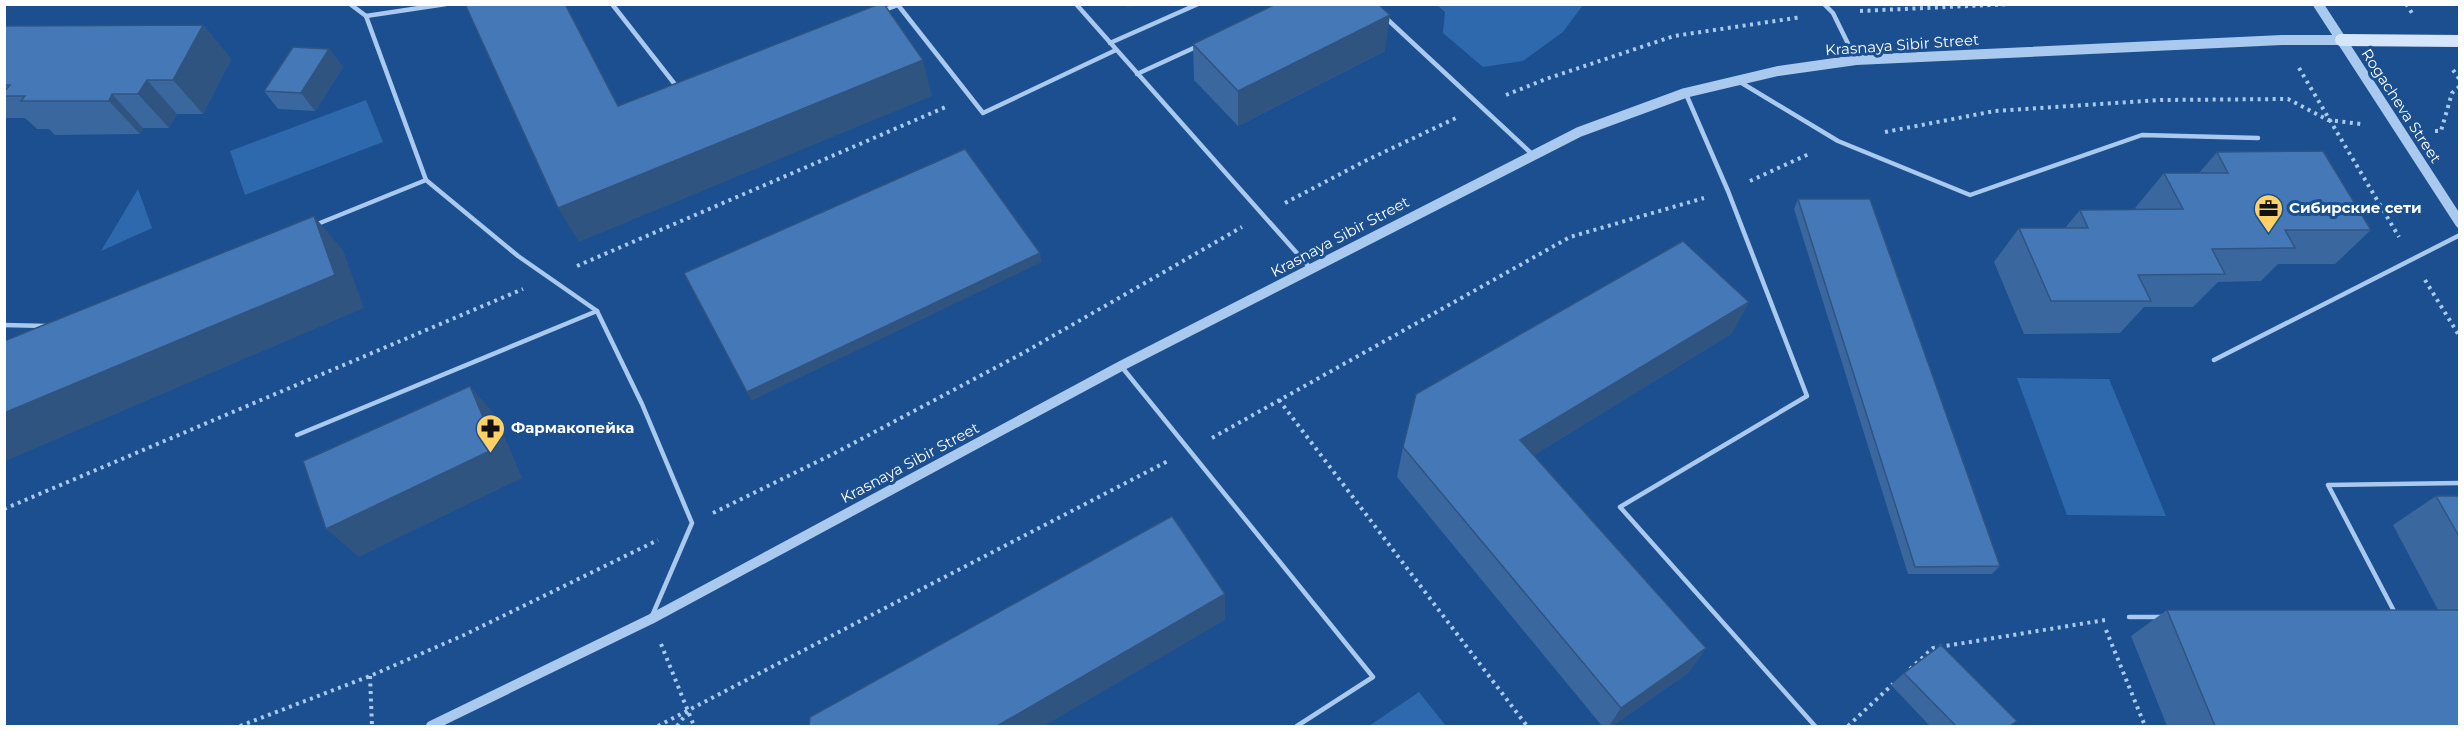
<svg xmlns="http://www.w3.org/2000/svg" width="2464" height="731" font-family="Montserrat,sans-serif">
<rect width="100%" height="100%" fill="#1b4f8f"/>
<g fill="#2e69ad">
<path d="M 1437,5 L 1583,5 L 1563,32 L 1523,61 L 1483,67 L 1443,33 L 1445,12 Z"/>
<path d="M 366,100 L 383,142 L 245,195 L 230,151 Z"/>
<path d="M 138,189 L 152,228 L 101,251 Z"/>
<path d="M 2017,378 L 2109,379 L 2166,516 L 2067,515 Z"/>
<path d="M 1419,692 L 1446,726 L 1369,726 Z"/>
</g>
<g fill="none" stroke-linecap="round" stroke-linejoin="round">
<g stroke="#a9c9ee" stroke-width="4" stroke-dasharray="3 4.5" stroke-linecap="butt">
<path d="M 2406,4 L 2412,13"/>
<path d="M 1860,11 L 2012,4"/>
<path d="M 2299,68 L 2399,237"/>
<path d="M 2453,70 L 2460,80"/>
<path d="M 1506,95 L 1546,79 L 1674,36 L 1802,17"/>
<path d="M 2435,131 L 2441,131 L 2452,93 L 2460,86"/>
<path d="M 1885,132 L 1995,111 L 2161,100 L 2288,99 L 2328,120 L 2361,124"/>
<path d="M 1750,181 L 1809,154"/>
<path d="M 1285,203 L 1365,161 L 1456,118"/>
<path d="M 577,266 L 948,106"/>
<path d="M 2425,280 L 2460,337"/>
<path d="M 1279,400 L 1527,726"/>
<path d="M 1212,438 L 1570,237 L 1704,198"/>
<path d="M 4,509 L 523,289"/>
<path d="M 713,513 L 835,453 L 1025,352 L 1242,227"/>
<path d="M 2106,630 L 2145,726"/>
<path d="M 661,644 L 694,726"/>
<path d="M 1910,669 L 1933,648 L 2105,620"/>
<path d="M 370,676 L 372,726"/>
<path d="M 240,726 L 370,676 L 464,635 L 658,540"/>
<path d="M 658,726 L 1168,461"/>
<path d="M 677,726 L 688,712"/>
<path d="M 1848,726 L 1893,684"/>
</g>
<g stroke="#a9c9ee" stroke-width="4.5">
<path d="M 350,4 L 366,16 L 426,180 L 518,256 L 597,311 L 642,404 L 692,523 L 652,616"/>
<path d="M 612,4 L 677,87"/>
<path d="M 1076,4 L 1311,269"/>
<path d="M 1824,4 L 1833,13 L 1856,60"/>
<path d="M 882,11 L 898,5 L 983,113 L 1116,50"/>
<path d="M 366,16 L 446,4"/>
<path d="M 1387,19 L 1532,154"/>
<path d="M 1110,43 L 1198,4"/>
<path d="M 1137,74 L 1198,46"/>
<path d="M 1740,82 L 1838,141 L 1970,195 L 2142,135 L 2258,138"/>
<path d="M 1686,94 L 1728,191 L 1807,396 L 1620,507 L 1815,726"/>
<path d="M 315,225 L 426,180"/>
<path d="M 4,325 L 47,326"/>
<path d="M 2214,360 L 2460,235"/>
<path d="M 1121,366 L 1373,677 L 1297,726"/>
<path d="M 297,435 L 597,311"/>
<path d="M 2395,613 L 2328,485 L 2460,483"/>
<path d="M 2129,617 L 2163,617"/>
</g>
<g stroke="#a9c9ee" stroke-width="10">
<path d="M 2318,4 L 2460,223"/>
<path d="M 431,726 L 651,619 L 1121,366 L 1579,132 L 1685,93 L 1778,71 L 1856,60 L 2282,40 L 2341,40"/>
</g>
<path stroke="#d6e6fa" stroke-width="12" d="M 2341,40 L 2460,41"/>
</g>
<g fill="#3a679d">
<path d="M 203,25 L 231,59 L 203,114 L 177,114 L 169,128 L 143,128 L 140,134 L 55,135 L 49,129 L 37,129 L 25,118 L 4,118 L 4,26 Z"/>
<path d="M 1193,44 L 1385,51 L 1238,126 L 1194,80 Z"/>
<path d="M 329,49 L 343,67 L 315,111 L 278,109 L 264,91 Z"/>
<path d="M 2217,152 L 2371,230 L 2335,264 L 2278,264 L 2261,281 L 2218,282 L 2193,307 L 2144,307 L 2120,333 L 2024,334 L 1994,262 L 2019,228 L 2065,228 L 2080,210 L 2136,209 L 2135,208 L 2164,173 L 2199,173 Z"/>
<path d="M 1798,199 L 2000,566 L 1992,574 L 1908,574 L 1794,209 Z"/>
<path d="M 1749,302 L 1731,334 L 1534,455 L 1706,648 L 1688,673 L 1612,726 L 1602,726 L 1397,477 L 1403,447 Z"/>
<path d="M 2436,496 L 2460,496 L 2460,726 L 2167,726 L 2131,636 L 2167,610 L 2438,610 L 2393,525 Z"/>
<path d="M 1904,673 L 2010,726 L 1930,726 L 1891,685 Z"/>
</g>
<g fill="#305480">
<path d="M 1127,4 L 1137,4 L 1127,9 Z"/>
<path d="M 1390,15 L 1385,51 L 1238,126 L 1238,91 Z"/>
<path d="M 203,25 L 231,59 L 203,114 L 173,80 Z"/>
<path d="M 329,49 L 343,67 L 315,111 L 301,93 Z"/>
<path d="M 923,60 L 932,96 L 579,242 L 558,208 Z"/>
<path d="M 147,80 L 177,114 L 169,128 L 138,94 Z"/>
<path d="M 112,94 L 143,128 L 140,134 L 109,101 Z"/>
<path d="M 314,216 L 343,250 L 364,308 L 8,460 L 4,458 L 4,413 Z"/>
<path d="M 1040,253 L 1042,262 L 751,401 L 747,392 Z"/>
<path d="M 1749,302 L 1731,334 L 1510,470 L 1520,440 Z"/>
<path d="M 470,386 L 496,416 L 522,478 L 359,557 L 326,529 Z"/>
<path d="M 1225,594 L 1225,620 L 1044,726 L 997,726 Z"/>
<path d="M 1706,648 L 1688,673 L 1612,726 L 1609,726 L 1621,708 Z"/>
</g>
<g fill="#4478b7" stroke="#305480" stroke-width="1.5">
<path d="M 465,4 L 565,4 L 618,106 L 879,4 L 884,4 L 923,60 L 558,208 Z"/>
<path d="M 1276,4 L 1378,4 L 1390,15 L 1238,91 L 1193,44 Z"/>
<path d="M 203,25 L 173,80 L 147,80 L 138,94 L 112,94 L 109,101 L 21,101 L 25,96 L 4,96 L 4,92 L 10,85 L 4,85 L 4,26 Z"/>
<path d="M 293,47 L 329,49 L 301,93 L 264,91 Z"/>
<path d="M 965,149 L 1040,253 L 747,392 L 684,273 Z"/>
<path d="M 2323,151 L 2371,230 L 2285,230 L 2295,248 L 2212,249 L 2225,274 L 2138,275 L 2151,301 L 2051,301 L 2019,228 L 2088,228 L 2080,210 L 2183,209 L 2164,173 L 2228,173 L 2217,152 Z"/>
<path d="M 1798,199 L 1870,199 L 2000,566 L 1915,567 Z"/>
<path d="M 314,216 L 335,275 L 4,413 L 4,341 Z"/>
<path d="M 1683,241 L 1749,302 L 1520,440 L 1706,648 L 1621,708 L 1403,447 L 1416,394 Z"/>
<path d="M 470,386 L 496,448 L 326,529 L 303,461 Z"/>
<path d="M 2436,496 L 2460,496 L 2460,538 Z"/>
<path d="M 1172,516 L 1225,594 L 997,726 L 809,726 L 810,717 Z"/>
<path d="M 2167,610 L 2460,610 L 2460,726 L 2215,726 Z"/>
<path d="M 1941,645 L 2017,721 L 2010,726 L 1956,726 L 1904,673 Z"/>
</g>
<defs>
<symbol id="office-pin" viewBox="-11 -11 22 30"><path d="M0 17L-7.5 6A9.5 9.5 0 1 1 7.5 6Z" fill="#ffd166" stroke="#1b4f8f"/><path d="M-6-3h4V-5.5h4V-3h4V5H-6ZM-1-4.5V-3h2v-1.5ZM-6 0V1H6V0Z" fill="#111"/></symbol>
<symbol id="pharmacy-pin" viewBox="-11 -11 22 30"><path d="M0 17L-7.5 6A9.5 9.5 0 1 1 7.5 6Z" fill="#ffd166" stroke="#1b4f8f"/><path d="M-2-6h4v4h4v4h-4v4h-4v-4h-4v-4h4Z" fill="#111"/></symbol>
</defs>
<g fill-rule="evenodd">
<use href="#office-pin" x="2252" y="192" width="33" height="45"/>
<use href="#pharmacy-pin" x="474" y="412" width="33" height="45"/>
</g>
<g text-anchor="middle" stroke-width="6" stroke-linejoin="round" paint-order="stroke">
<g font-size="15" fill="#fff" stroke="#1b4f8f">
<text transform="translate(1902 45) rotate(-4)" y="5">Krasnaya Sibir Street</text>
<text transform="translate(2401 106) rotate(57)" y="5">Rogacheva Street</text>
<text transform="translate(1340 237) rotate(-28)" y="5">Krasnaya Sibir Street</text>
<text transform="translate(910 463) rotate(-28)" y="5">Krasnaya Sibir Street</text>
</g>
<g font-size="15" font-weight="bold" fill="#fff" stroke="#1b4f8f" text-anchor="start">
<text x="2289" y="213">Сибирские сети</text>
<text x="511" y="433">Фармакопейка</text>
</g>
</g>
<rect width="2464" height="731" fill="none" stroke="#ffffff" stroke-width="12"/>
</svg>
